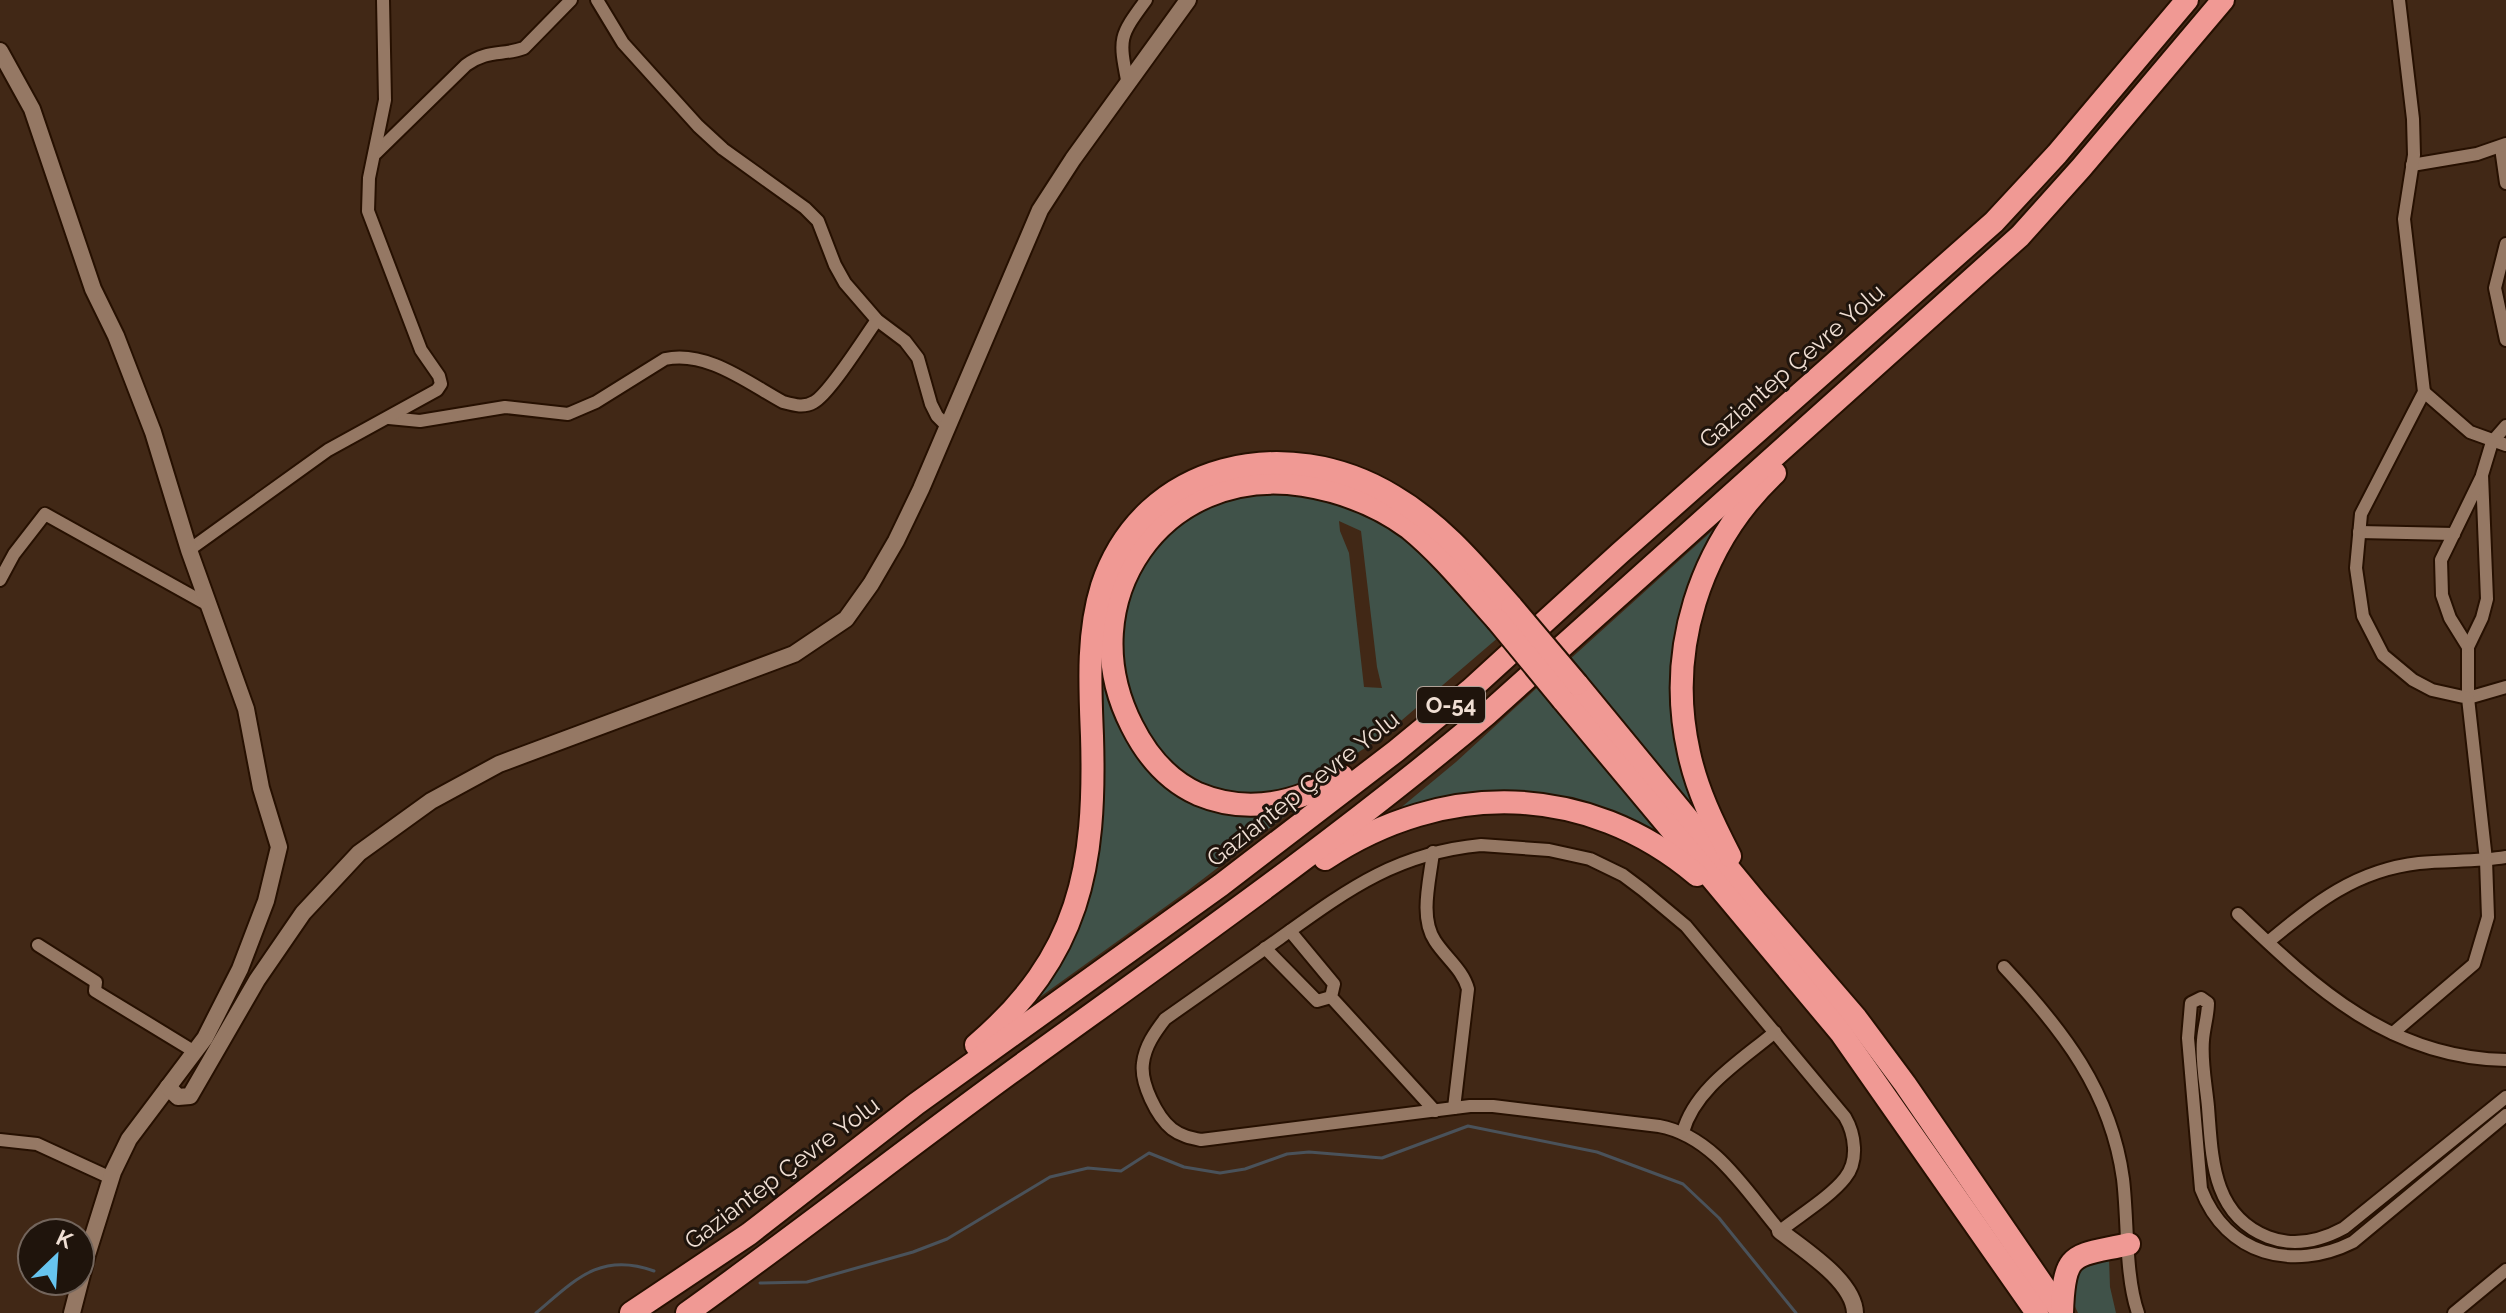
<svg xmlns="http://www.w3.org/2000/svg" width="2506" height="1313" font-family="Raleway,sans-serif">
<rect width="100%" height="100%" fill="#412816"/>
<g fill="#405249" fill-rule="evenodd">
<path d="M 1286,491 L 1359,508 L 1419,546 L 1500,636 L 1381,738 L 1322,775 L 1299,787 L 1272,794 L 1229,794 L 1205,787 L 1183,776 L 1150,742 L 1123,674 L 1121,641 L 1124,611 L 1146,555 L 1185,516 L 1234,496 ZM 1339,521 L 1361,531 L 1377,667 L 1382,688 L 1364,687 L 1349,553 L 1340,531 Z"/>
<path d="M 1724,520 L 1678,639 L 1708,829 L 1568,661 Z"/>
<path d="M 1107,661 L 1176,790 L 1301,804 L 1186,892 L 1026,1007 L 1074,929 L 1101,665 Z"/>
<path d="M 1540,685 L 1686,854 L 1590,807 L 1392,815 L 1456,762 Z"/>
<path d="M 2109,1258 L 2110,1287 L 2116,1313 L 2078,1313 C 2069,1296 2073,1283 2078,1265 Z"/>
</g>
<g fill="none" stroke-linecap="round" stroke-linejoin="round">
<g stroke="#4a525a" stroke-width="3">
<path d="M 760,1283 L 807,1282 L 913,1252 L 947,1239 L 1050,1177 L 1088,1168 L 1121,1171 L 1149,1153 L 1184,1167 L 1220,1173 L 1245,1169 L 1287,1154 L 1309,1152 L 1382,1158 L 1468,1126 L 1597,1152 L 1683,1184 L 1719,1218 L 1796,1313"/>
<path d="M 536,1313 C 574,1281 600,1251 654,1271"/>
</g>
<defs>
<g id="minor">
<path d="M 597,0 L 623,43 L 698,126 L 723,149 L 805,208 L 818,221 L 835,265 L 845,283 L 877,320 L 905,341 L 918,358 L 931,404 L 937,416 L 947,426"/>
<path d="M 1128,85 C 1119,38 1118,38 1146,0"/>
<path d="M 2501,148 L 2506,183"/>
<path d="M 376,153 L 466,65 C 488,49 502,56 524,48 L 571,0"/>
<path d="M 2412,165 L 2477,154 L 2506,144"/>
<path d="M 2506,244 L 2495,288 L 2506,340"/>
<path d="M 2424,392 L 2470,432 L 2506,445"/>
<path d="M 389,418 L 420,421 L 505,407 L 568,414 L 596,402 L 665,359 C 707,350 748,383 783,402 C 794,405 804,408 814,402 C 830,393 864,338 877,320"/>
<path d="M 2506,426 L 2492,442 L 2482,475 L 2487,599 L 2482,618 L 2468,647 L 2468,698 L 2506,687"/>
<path d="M 2359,532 L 2454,534"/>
<path d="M 189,550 L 328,450 L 437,390 L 441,384 L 439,376 L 421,350 L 368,211 L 369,178 L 385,100 L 383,0"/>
<path d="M 0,580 L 14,554 L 45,514 L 210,606"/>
<path d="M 2468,647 L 2450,618 L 2442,595 L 2441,560 L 2481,478"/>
<path d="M 1481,845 L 1549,850 L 1590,859 L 1623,875 L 1643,890 L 1686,926 L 1845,1117 C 1855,1134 1859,1161 1845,1178 C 1830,1197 1800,1215 1780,1231 C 1746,1191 1714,1136 1659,1126 L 1493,1106 L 1470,1106 L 1201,1140 C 1191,1138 1181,1136 1172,1129 C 1157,1117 1140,1083 1143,1063 C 1145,1046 1155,1032 1165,1019 C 1203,992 1242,965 1280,938 C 1347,890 1396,853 1481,845 Z"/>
<path d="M 1433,852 C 1430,880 1419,917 1435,941 C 1446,958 1463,970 1468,989 L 1454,1108"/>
<path d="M 2238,914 C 2316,989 2391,1058 2506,1060"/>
<path d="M 1290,931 L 1334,984 L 1331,997 L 1435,1111"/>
<path d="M 2268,942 C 2315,903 2356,870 2419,863 C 2448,860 2477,862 2506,857"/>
<path d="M 38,945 L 96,982 L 95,991 L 195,1052"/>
<path d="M 1265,948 L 1317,1001 L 1331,997"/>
<path d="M 2004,967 C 2062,1029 2111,1091 2123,1179 C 2128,1220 2125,1276 2138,1313"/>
<path d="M 2393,1033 L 2474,964 L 2488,917 L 2486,860 L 2468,698 L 2432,690 L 2413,680 L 2383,655 L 2363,616 L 2356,568 L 2361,514 L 2424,392 L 2404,219 L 2414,155 L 2413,119 L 2399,0"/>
<path d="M 2506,1097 L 2344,1228 C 2320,1241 2294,1247 2268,1237 C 2212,1215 2212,1158 2208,1107 C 2206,1085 2201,1062 2203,1040 C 2204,1027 2208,1015 2208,1003 L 2201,998 L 2191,1003 L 2188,1038 L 2201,1189 C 2226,1255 2293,1272 2353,1242 L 2506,1115"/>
<path d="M 1683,1132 C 1695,1088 1742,1060 1775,1032"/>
<path d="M 0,1140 L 37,1144 L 111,1178"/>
<path d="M 2454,1313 L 2506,1270"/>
</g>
<g id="tertiary">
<path d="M 0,51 L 32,109 L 93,289 L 116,336 L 153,432 L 189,550 L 246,709 L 261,788 L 279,847 L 266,901 L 240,969 L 205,1038 L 129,1139 L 113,1172 L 87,1255 L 72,1313"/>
<path d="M 168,1087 L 178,1097 L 190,1096 L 257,980 L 303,913 L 359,853 L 431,801 L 499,764 L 794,654 L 846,619 L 871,584 L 896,541 L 921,489 L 1040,210 L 1073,159 L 1188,0"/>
<path d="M 1780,1231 C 1804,1250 1854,1281 1855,1313"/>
</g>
<g id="motorway">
<path d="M 1577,684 L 1757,903 L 1856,1018 L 1905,1084 L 2062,1313"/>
<path d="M 1563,700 L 1841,1033 L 2037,1313"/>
<path d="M 1342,776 C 1298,803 1248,815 1198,794 C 1167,780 1147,756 1132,726 C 1068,601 1162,463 1303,485 C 1340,491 1378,505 1409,528 C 1442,555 1469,589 1497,620"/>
<path d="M 1730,856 C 1713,823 1697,790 1689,753 C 1666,651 1699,545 1775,473"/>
<path d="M 1325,859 C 1444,780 1587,782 1697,875"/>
<path d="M 976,1045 C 1080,956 1096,867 1092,736 C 1090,686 1087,634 1102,586 C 1143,461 1288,432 1393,496 C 1441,524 1475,565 1512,607"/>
<path d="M 631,1313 L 749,1234 L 916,1104 L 1221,885 L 1396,751 L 1470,690 L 1620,553 L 1994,222 L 2057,154 L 2187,0"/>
<path d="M 687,1313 C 802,1231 913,1143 1028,1060 C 1183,948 1340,838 1487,714 L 2020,236 L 2081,168 L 2223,0"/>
<path d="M 2062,1313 C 2064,1249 2073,1257 2129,1244"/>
</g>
</defs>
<use href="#minor" stroke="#261001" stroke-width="16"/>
<use href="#tertiary" stroke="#261001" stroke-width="20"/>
<use href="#motorway" stroke="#261001" stroke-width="26"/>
<use href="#minor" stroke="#957864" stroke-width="12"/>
<use href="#tertiary" stroke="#957864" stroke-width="16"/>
<use href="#motorway" stroke="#f09994" stroke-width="22"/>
<defs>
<g id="motorway-bridge">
<path d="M 1512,607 L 1577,684"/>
<path d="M 1497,620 L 1563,700"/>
</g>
</defs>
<use href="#motorway-bridge" stroke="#261001" stroke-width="26" stroke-linecap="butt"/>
<use href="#motorway-bridge" stroke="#f09994" stroke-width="22"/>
</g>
<g text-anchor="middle" stroke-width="6" stroke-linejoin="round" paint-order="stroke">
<rect fill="#1f140c" stroke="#b1a298" stroke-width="2" x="1417" y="687" width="68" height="36" rx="6"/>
<g font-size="22" font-weight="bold" fill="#f0dfd4">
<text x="1451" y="713">O-54</text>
</g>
<g font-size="24" fill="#f0dfd4" stroke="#1f140c">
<text transform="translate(1792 366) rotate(-41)" y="8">Gaziantep Çevre Yolu</text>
<text transform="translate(1303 789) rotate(-38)" y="8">Gaziantep Çevre Yolu</text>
<text transform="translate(782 1173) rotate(-37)" y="8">Gaziantep Çevre Yolu</text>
</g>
</g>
<g transform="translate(56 1257) rotate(25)"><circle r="38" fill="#1f140c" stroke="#73655c" stroke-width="2"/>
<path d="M0-6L14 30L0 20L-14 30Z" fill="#67c4ef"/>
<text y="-12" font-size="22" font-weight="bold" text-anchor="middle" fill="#f0dfd4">K</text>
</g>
</svg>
